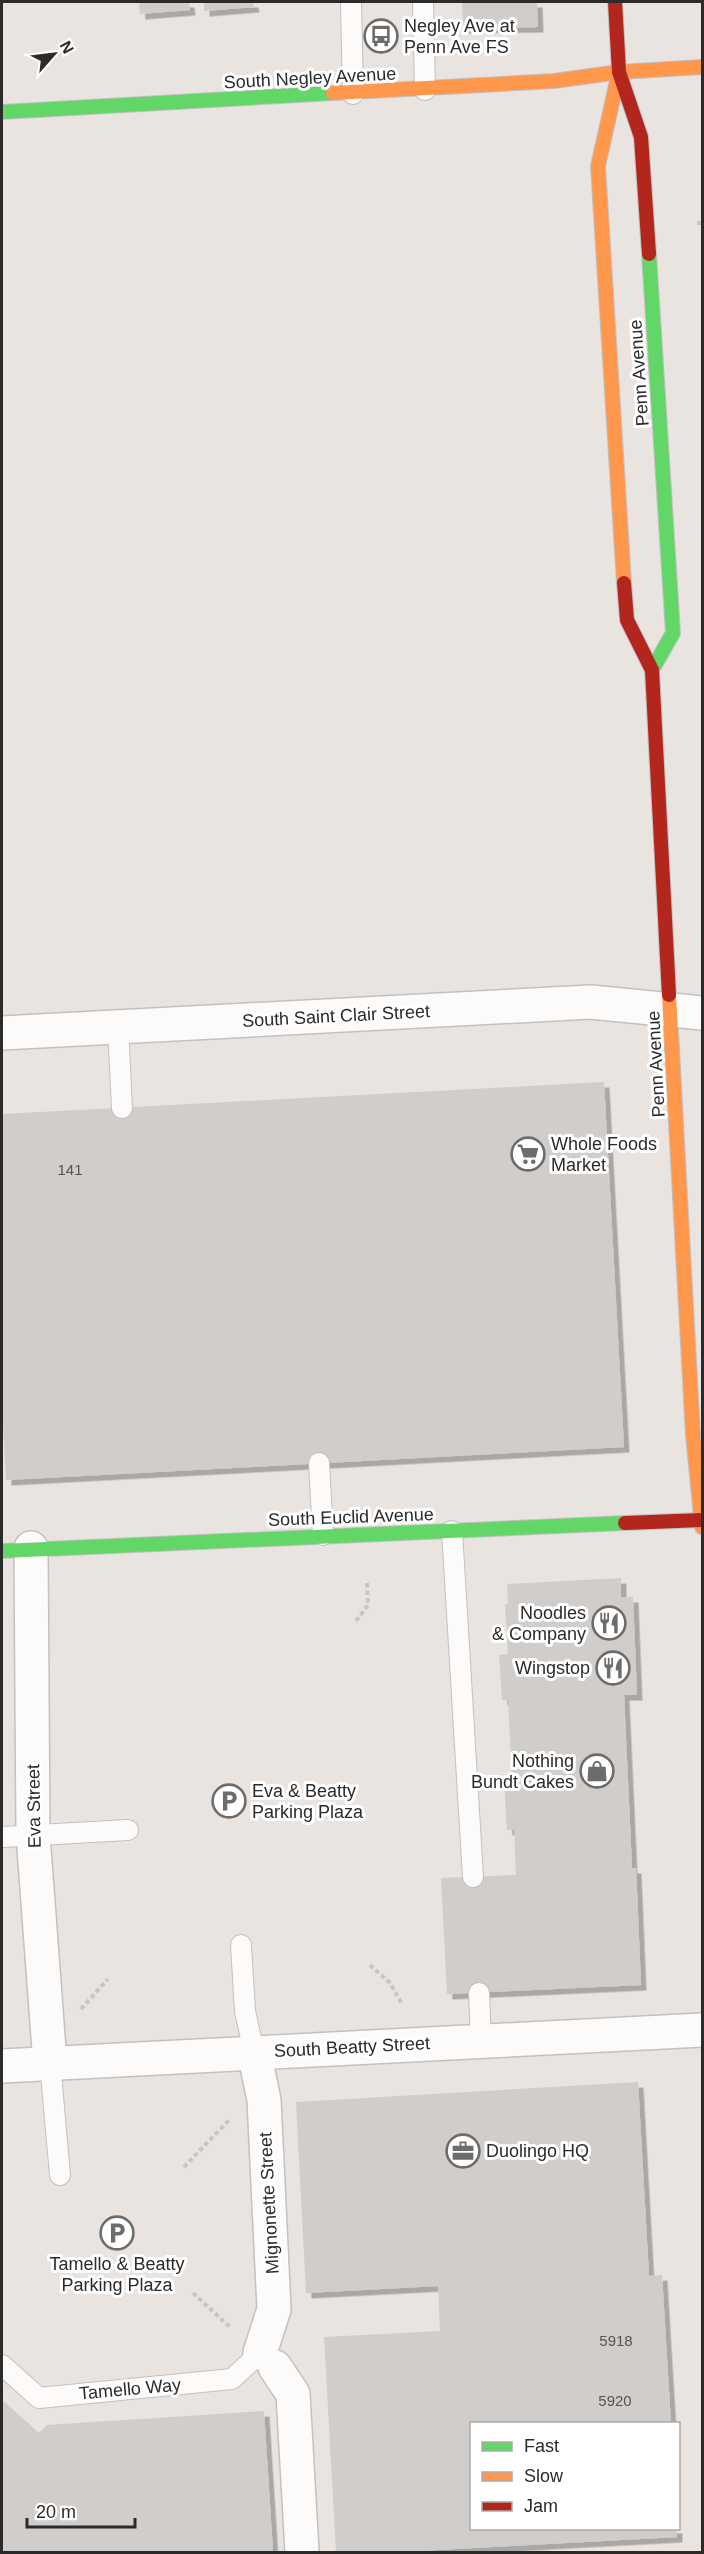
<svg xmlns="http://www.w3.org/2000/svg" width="704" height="2554" font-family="Arial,sans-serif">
<defs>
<filter id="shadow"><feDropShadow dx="5.5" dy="5.5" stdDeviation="0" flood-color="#0004"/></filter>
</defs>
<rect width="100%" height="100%" fill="#e9e4e0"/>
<g fill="#d0cdca" filter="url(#shadow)">
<path d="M 139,2 L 189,2 L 190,10 L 140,14 Z"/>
<path d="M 204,2 L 253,2 L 254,7 L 204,11 Z"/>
<path d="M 462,2 L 537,2 L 538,27 L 463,28 Z"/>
<path d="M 604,1082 L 624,1447 L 6,1480 L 2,1405 L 2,1114 Z"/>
<path d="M 621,1578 L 621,1597 L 633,1597 L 637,1695 L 624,1695 L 632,1868 L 636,1868 L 641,1985 L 447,1994 L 441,1878 L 516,1875 L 514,1830 L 507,1830 L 504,1781 L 512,1781 L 508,1700 L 502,1700 L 499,1655 L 508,1654 L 505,1604 L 508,1604 L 507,1584 Z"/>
<path d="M 638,2082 L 649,2276 L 662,2275 L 671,2424 L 472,2424 L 472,2528 L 677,2528 L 677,2537 L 399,2552 L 336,2552 L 324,2337 L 440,2331 L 438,2286 L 306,2293 L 296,2102 Z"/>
<path d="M 2,2400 L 39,2433 L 47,2425 L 264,2411 L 273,2552 L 2,2552 Z"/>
</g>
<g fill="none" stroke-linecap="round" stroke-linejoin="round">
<defs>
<g id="lane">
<path d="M 351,2 L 353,94"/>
<path d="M 423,2 L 425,90"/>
<path d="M 118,1027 L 122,1108"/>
<path d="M 319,1463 L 323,1535"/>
<path d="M 452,1531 L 473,1877"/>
<path d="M 2,1837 L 128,1830"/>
<path d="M 241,1945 L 245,2011 L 254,2052"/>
<path d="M 479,1993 L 481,2040"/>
<path d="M 50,2063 L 60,2175"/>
<path d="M 2,2365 L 39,2398 L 232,2379 L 260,2353"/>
</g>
<g id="street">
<path d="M 2,1033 L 591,1002 L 702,1013"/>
<path d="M 31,1548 L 33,1835 L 50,2063"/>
<path d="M 254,2052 L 264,2100 L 274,2309 L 260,2353"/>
<path d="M 2,2066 L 702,2030"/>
<path d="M 275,2367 L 293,2394 L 302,2552"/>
</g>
<g id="fast">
<path d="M 2,112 L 333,93"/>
<path d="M 649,254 L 673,633 L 652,670"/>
<path d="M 2,1551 L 625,1523"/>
</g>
<g id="slow">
<path d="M 619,72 L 598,166 L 624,583"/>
<path d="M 333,93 L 554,81 L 619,72 L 702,67"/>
<path d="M 669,995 L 693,1435 L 702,1527"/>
</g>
<g id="jam">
<path d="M 615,2 L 619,72 L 641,137 L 649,254"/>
<path d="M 624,583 L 627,620 L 652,670 L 669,995"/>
<path d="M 625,1523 L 702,1520"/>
</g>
</defs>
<use href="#lane" stroke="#c2c1c2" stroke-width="22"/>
<use href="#street" stroke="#c2c1c2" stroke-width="36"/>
<use href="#fast" stroke="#c2c1c2" stroke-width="16"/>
<use href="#slow" stroke="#c2c1c2" stroke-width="16"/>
<use href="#jam" stroke="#c2c1c2" stroke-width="16"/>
<g stroke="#c6c6c6" stroke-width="4" stroke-dasharray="4.5 3" stroke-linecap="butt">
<path d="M 697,223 L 702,223"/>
<path d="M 356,1621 L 368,1605 L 367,1581"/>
<path d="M 370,1965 L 390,1983 L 402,2004"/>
<path d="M 81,2009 L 108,1979"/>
<path d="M 184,2167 L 230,2119"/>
<path d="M 193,2293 L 231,2328"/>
</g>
<use href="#lane" stroke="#fcfbfa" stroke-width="20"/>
<use href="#street" stroke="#fcfbfa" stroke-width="33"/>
<use href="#fast" stroke="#63d668" stroke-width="14"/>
<use href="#slow" stroke="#ff974d" stroke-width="14"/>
<use href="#jam" stroke="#b3261e" stroke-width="14"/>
</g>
<defs>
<symbol id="bus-ring" viewBox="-11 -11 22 22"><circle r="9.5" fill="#fff" stroke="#6e6c6a" stroke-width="1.5"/><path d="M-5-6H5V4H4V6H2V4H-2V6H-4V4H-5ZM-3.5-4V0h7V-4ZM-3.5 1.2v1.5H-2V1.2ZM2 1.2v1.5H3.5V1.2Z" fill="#6e6c6a"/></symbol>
<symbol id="supermarket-ring" viewBox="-11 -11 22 22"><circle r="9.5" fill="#fff" stroke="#6e6c6a" stroke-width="1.5"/><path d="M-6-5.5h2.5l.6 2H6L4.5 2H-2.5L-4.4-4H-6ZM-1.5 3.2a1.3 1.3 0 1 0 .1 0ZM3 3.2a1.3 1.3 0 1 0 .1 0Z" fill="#6e6c6a"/></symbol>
<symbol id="restaurant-ring" viewBox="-11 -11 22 22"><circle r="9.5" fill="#fff" stroke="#6e6c6a" stroke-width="1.5"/><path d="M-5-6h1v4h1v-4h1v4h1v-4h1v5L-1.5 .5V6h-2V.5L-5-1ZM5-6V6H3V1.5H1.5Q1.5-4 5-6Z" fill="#6e6c6a"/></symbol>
<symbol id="shop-ring" viewBox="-11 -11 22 22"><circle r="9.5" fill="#fff" stroke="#6e6c6a" stroke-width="1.5"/><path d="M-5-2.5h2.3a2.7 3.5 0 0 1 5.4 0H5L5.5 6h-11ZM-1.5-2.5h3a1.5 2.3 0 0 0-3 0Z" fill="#6e6c6a"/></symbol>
<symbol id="parking-ring" viewBox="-11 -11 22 22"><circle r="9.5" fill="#fff" stroke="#6e6c6a" stroke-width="1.5"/><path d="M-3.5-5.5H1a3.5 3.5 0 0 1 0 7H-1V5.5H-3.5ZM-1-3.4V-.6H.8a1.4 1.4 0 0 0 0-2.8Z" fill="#6e6c6a"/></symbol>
<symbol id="office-ring" viewBox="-11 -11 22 22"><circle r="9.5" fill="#fff" stroke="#6e6c6a" stroke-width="1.5"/><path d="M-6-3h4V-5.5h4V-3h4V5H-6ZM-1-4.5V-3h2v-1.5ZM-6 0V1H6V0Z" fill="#6e6c6a"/></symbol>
</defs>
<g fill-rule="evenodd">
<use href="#bus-ring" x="362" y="17" width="38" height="38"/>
<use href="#supermarket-ring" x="509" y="1135" width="38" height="38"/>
<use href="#restaurant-ring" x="590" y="1604" width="38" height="38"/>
<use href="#restaurant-ring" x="594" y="1649" width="38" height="38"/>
<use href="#shop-ring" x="578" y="1752" width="38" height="38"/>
<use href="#parking-ring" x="210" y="1782" width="38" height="38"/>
<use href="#office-ring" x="444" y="2132" width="38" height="38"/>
<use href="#parking-ring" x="98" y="2214" width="38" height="38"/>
</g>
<g text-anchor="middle" stroke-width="6" stroke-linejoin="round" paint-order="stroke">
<g font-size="15" fill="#555454">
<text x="70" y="1175">141</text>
<text x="616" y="2346">5918</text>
<text x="615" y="2406">5920</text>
</g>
<g font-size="18" fill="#2b2b2b" stroke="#fff" text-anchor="start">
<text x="404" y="32">Negley Ave at<tspan x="404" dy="21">Penn Ave FS</tspan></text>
<text x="551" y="1150">Whole Foods<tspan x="551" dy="21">Market</tspan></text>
<text x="586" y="1619" text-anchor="end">Noodles<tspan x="586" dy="21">&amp; Company</tspan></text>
<text x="590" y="1674" text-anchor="end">Wingstop</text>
<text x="574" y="1767" text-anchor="end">Nothing<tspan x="574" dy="21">Bundt Cakes</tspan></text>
<text x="252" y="1797">Eva &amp; Beatty<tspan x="252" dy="21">Parking Plaza</tspan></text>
<text x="486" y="2157">Duolingo HQ</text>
<text x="117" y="2270" text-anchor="middle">Tamello &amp; Beatty<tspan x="117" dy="21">Parking Plaza</tspan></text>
</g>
<g font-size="18" fill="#2b2b2b" stroke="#fff">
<text transform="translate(310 78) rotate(-3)" y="6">South Negley Avenue</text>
<text transform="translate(639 373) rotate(-94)" y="6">Penn Avenue</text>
<text transform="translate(336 1016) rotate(-3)" y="6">South Saint Clair Street</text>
<text transform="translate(656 1064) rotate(-93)" y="6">Penn Avenue</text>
<text transform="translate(351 1517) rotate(-2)" y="6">South Euclid Avenue</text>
<text transform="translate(34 1806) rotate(-91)" y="6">Eva Street</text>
<text transform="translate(352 2047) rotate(-3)" y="6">South Beatty Street</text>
<text transform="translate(269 2203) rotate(-93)" y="6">Mignonette Street</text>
<text transform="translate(130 2389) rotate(-5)" y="6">Tamello Way</text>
</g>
</g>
<rect width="704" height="2554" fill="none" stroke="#2b2b2b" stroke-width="6"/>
<rect x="470" y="2422" width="210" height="108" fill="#ffffff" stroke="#aaaaaa" stroke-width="1.5"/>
<rect x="482" y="2442" width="30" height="9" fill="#63d668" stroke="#aaaaaa" stroke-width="1.5"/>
<text x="524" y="2452" font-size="18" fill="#2b2b2b">Fast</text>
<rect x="482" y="2472" width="30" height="9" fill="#ff974d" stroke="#aaaaaa" stroke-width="1.5"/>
<text x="524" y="2482" font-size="18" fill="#2b2b2b">Slow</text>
<rect x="482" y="2502" width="30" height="9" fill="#b3261e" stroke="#aaaaaa" stroke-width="1.5"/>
<text x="524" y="2512" font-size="18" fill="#2b2b2b">Jam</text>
<g transform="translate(54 54) rotate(62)" stroke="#ffffff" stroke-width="4.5" paint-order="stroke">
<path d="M0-4.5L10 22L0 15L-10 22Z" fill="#2b2b2b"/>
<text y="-9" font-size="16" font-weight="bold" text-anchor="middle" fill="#2b2b2b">N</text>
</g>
<path d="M27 2518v9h108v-9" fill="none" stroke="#2b2b2b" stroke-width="3"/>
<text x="36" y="2518" font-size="18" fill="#2b2b2b" stroke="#ffffff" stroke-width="4.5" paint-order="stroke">20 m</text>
</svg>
